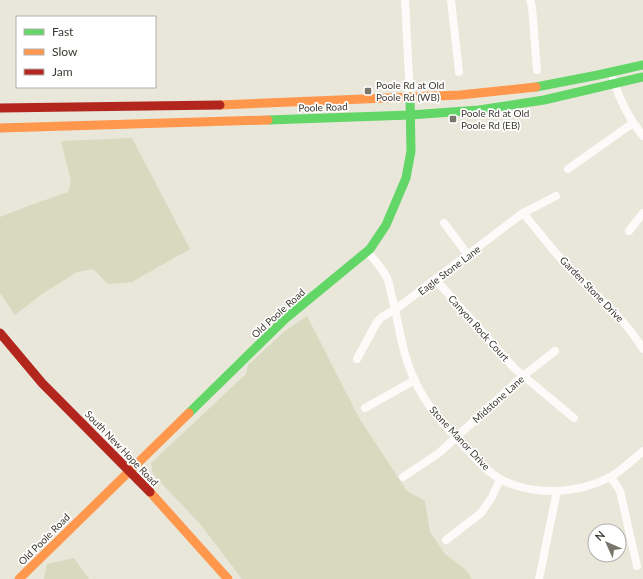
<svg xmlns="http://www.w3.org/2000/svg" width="643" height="579" font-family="Lato,sans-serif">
<rect width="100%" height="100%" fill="#e9e6da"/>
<g fill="#d7dabe">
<path d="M 132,138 L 190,249 L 132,282 L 108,284 L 93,269 L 77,272 L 42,294 L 15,315 L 0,293 L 0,217 L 31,205 L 68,192 L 71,181 L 61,141 Z"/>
<path d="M 307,316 L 359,418 L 407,491 L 425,501 L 430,532 L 445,554 L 466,570 L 472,579 L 242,579 L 201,525 L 153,474 L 151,463 L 246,374 L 248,365 L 285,331 Z"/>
<path d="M 74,558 L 89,579 L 44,579 L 47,564 Z"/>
</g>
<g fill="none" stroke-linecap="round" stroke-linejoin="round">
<g stroke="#fcfbf9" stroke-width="8">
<path d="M 405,0 L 410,97"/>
<path d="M 451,0 L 459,72"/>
<path d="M 530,0 L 532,7 L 537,70"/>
<path d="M 613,79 C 620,101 629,119 643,136"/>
<path d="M 568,169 L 633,123"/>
<path d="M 523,213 C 539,232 554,252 571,270 C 597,297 623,316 643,349"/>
<path d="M 444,223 L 468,255"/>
<path d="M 629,231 L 643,213"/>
<path d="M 367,252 C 374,259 381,267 386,276 C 389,281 390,287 391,293 C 397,315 400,339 407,361 C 418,395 435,415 459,441 C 471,453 486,472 502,480 C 534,496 578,494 610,477 C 622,471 633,459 643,451"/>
<path d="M 436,280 L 515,369 L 574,418"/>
<path d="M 357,359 L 377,322 L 382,317 L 396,309 L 523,213 L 556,196"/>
<path d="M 365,408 L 415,380"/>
<path d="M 403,477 L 439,453 L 523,376 L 555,351"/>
<path d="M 611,477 L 620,491 L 637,566"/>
<path d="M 446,540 L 481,513 L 492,497 L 500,479"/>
<path d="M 539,579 L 557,491"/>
</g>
<g stroke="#63d668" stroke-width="9">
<path d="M 536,87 L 598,75 L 643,65"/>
<path d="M 268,120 L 410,115 L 479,110 L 544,100 L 643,77"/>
<path d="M 189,413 L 285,319 L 370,249 L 386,225 L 406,178 L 411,151 L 410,97"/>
</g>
<g stroke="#ff974d" stroke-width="9">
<path d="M 220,105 L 460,95 L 536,87"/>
<path d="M 0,128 L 268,120"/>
<path d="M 150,492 L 228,579"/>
<path d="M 19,579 L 189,413"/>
</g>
<g stroke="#b3261e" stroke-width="9">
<path d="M 0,108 L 220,105"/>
<path d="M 0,333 L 42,383 L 150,492"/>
</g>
</g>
<g fill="#79766c" stroke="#fff" stroke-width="1.5">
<rect x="364" y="87" width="8" height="8" rx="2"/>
<rect x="449" y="115" width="8" height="8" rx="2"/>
</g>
<g text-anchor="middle" stroke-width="3.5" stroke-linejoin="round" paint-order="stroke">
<g font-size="10" fill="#3c3931" stroke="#fff" text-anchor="start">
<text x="376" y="89">Poole Rd at Old<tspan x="376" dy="12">Poole Rd (WB)</tspan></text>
<text x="461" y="117">Poole Rd at Old<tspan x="461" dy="12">Poole Rd (EB)</tspan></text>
</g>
<g font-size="10" fill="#3c3931" stroke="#fff">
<text transform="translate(323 107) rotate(-2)" y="4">Poole Road</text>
<text transform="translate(449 270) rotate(-37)" y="4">Eagle Stone Lane</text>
<text transform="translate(592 289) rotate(46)" y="4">Garden Stone Drive</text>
<text transform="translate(278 313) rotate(-42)" y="4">Old Poole Road</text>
<text transform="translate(479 328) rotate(48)" y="4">Canyon Rock Court</text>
<text transform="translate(498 399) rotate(-42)" y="4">Midstone Lane</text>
<text transform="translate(460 438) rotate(47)" y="4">Stone Manor Drive</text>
<text transform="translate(122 448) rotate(46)" y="4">South New Hope Road</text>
<text transform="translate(44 539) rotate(-45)" y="4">Old Poole Road</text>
</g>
</g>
<rect x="16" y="16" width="140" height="72" fill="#ffffff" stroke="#b1b0ad"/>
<rect x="24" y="29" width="20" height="6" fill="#63d668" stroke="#b1b0ad"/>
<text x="52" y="36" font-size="12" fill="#3c3931">Fast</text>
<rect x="24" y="49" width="20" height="6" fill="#ff974d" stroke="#b1b0ad"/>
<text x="52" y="56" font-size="12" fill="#3c3931">Slow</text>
<rect x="24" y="69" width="20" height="6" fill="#b3261e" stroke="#b1b0ad"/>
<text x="52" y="76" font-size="12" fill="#3c3931">Jam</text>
<g transform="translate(607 543) rotate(315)"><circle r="19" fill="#ffffff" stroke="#b1b0ad"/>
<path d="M0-3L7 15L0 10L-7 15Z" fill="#79766c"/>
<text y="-6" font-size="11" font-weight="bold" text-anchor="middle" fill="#3c3931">N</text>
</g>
</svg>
